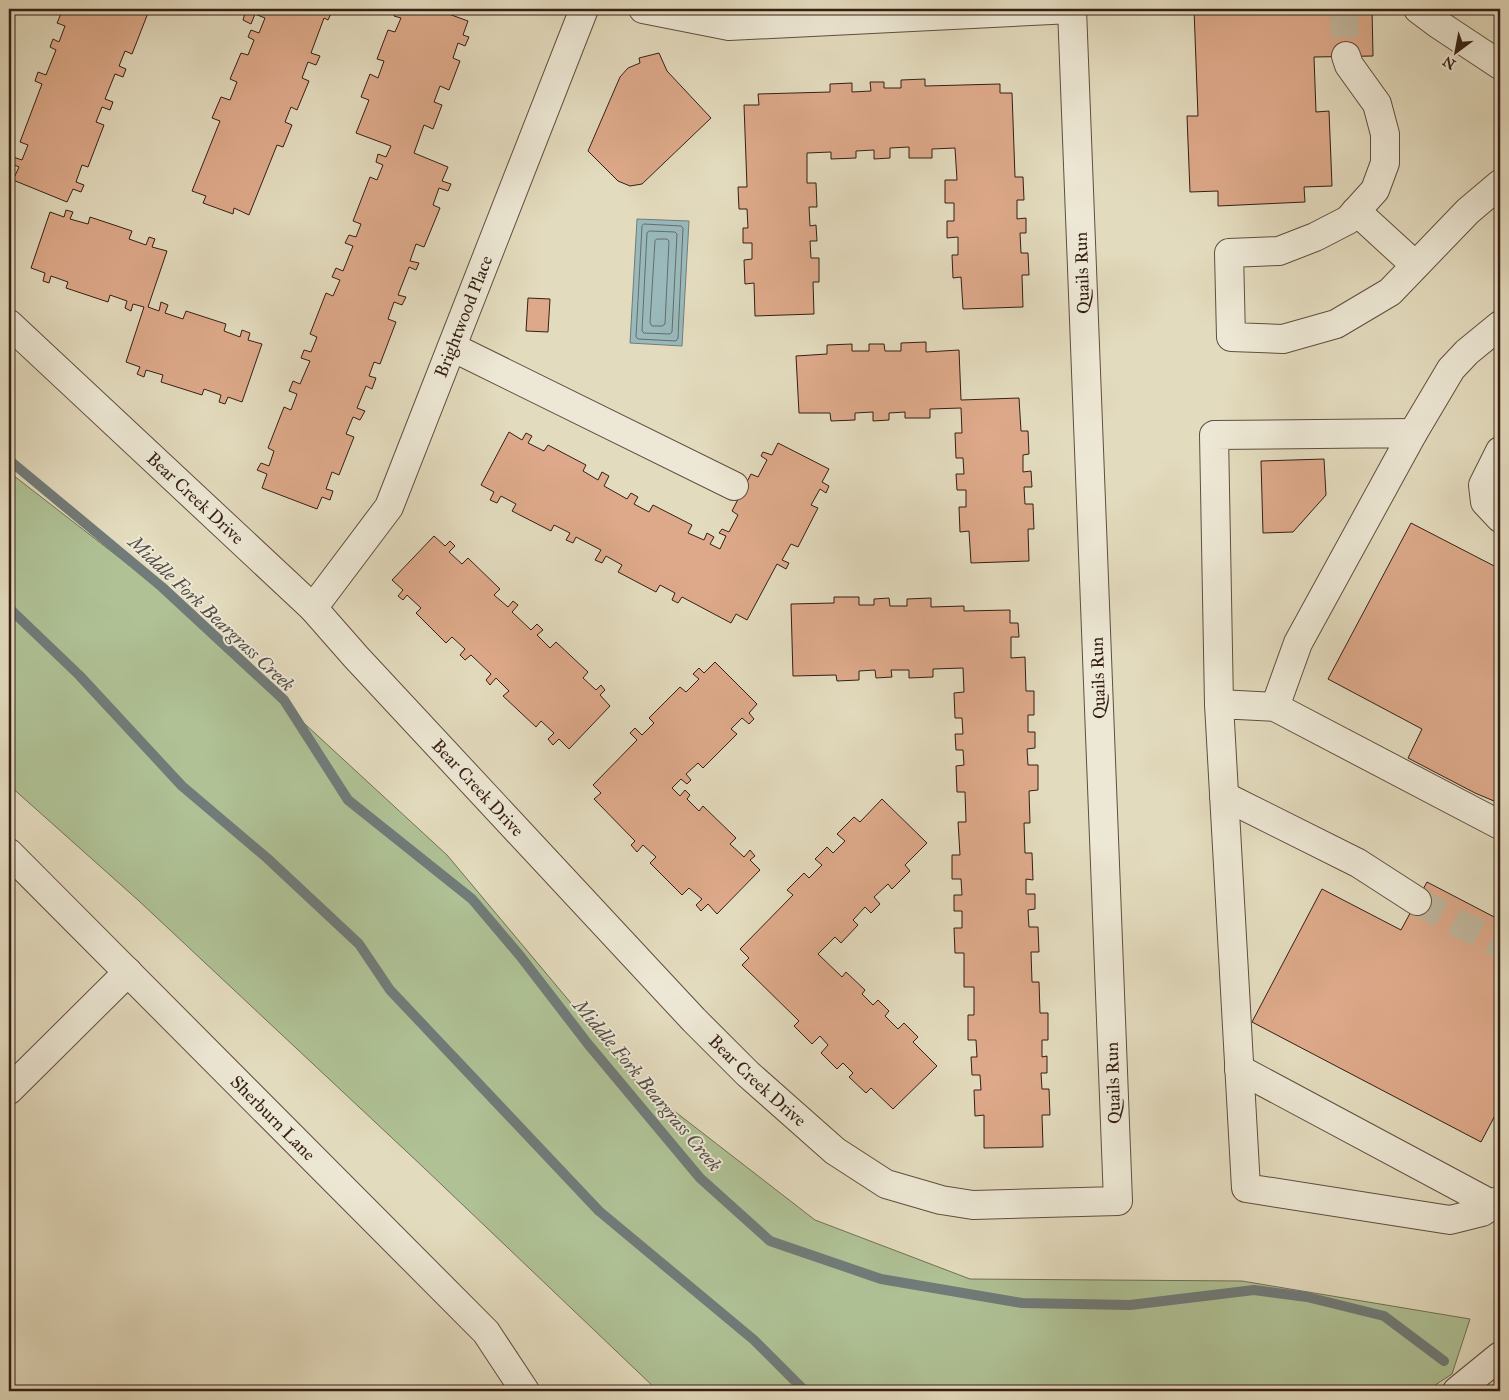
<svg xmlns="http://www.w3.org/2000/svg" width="1509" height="1400" font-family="'IM FELL Great Primer',serif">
<rect width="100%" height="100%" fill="#e3dbbe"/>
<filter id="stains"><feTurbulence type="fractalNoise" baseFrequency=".004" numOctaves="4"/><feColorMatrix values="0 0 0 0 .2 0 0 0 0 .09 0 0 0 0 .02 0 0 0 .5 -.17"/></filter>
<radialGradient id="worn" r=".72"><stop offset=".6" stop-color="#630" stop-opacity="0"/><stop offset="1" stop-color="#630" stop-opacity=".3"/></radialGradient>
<path fill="#afc195" stroke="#727055" d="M 9,472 L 152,583 L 447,855 L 638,1083 L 815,1220 L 970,1279 L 1242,1281 L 1470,1319 L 1452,1374 L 1426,1391 L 658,1391 L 422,1166 L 139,901 L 9,785 Z"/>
<path fill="#99b9bb" stroke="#717b79" d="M 637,219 L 689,221 L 682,346 L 630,343 Z"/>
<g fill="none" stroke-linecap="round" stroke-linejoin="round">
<g stroke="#676c68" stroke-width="1">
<path d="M 644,224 L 681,226 L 683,228 L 678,338 L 676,341 L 638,339 L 636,337 L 642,226 Z"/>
<path d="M 650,231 L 675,232 L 677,234 L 672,332 L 670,334 L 644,333 L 642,331 L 647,233 Z"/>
<path d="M 657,239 L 667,239 L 669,241 L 665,324 L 662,326 L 652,326 L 650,323 L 655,241 Z"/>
</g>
<g stroke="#717b79" stroke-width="10">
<path d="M 9,460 L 162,587 L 284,700 L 348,800 L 472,899 L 521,957 L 588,1044 L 700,1178 L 770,1241 L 881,1279 L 1022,1303 L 1130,1305 L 1254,1290 L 1307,1297 L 1384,1316 L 1444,1361"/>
<path d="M 9,608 L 79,675 L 182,786 L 267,858 L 359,944 L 390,990 L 599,1211 L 754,1340 L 805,1391"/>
</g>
</g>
<g fill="#dda98a" stroke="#351f15">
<path d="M 63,9 L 141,9 L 148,13 L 132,54 L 125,51 L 119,66 L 126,69 L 123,77 L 115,74 L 105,99 L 113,102 L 110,110 L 102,107 L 96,122 L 104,125 L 88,167 L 82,165 L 76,182 L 84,185 L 81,192 L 73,189 L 67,202 L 13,180 L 19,167 L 10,163 L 13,157 L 22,160 L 28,145 L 20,142 L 42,84 L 35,81 L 38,72 L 46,75 L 56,50 L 50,47 L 53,39 L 59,42 L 65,26 L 57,23 Z"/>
<path d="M 242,9 L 333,9 L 328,20 L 324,18 L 311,53 L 320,56 L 316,65 L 308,62 L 302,78 L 309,81 L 297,110 L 291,107 L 285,122 L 292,125 L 283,147 L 277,145 L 249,215 L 234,208 L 233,214 L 203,203 L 206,196 L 192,191 L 220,121 L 212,118 L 221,97 L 230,100 L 237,82 L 230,79 L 241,53 L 248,55 L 254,40 L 248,37 L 251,30 L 259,33 L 265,18 L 255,14 L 251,24 L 243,20 L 246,10 Z"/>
<path d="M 396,9 L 404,11 L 405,9 L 435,9 L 468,21 L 463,35 L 469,37 L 465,46 L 458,43 L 453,58 L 460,61 L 449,90 L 440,86 L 434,102 L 442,105 L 433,129 L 424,125 L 414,153 L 448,167 L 442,181 L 451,184 L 448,191 L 439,188 L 433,205 L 440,208 L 424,247 L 416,244 L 410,261 L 419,263 L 416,270 L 409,267 L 398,295 L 406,297 L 402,305 L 394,302 L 388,319 L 396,322 L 380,364 L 374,362 L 369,376 L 376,378 L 372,389 L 366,386 L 357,408 L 365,411 L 360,420 L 353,417 L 346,434 L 354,437 L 339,475 L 332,472 L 326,489 L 333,491 L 330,500 L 322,497 L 317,509 L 262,488 L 267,474 L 257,470 L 261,463 L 269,466 L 274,451 L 268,448 L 284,407 L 291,410 L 297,394 L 289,391 L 293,381 L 300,384 L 310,361 L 301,358 L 304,350 L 311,352 L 317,337 L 310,334 L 326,293 L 333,296 L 340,280 L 332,277 L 336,268 L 343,271 L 353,246 L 345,243 L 349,235 L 356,237 L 361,224 L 353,221 L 370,177 L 377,180 L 383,165 L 376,162 L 378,154 L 386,157 L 391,146 L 356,133 L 369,100 L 361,97 L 370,74 L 378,78 L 384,61 L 377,59 L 388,30 L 395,32 L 401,18 L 394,16 Z"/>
<path d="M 1194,9 L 1372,9 L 1373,56 L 1314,57 L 1316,112 L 1329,111 L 1332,186 L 1304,187 L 1305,202 L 1218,206 L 1218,191 L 1190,192 L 1187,116 L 1198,116 Z"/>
<path d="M 659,53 L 667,71 L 711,118 L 642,184 L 630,186 L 618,181 L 588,151 L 620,77 L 628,68 L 640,63 L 639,58 Z"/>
<path d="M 925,79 L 925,86 L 1000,84 L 1000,93 L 1012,93 L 1015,177 L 1023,177 L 1024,200 L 1017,200 L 1017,219 L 1026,218 L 1026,233 L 1020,233 L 1021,253 L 1028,253 L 1029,275 L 1022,275 L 1023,307 L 963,309 L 961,277 L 953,278 L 952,255 L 958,255 L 958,237 L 947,238 L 947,221 L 954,221 L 954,203 L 945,203 L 945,180 L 957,180 L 955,148 L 932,149 L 932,158 L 909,158 L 909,147 L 890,148 L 890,158 L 874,159 L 874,150 L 856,151 L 856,158 L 831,159 L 831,152 L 807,153 L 807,183 L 816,183 L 817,207 L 809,207 L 810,226 L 816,225 L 817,241 L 810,241 L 811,258 L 819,258 L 819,282 L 813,282 L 814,314 L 755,316 L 754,283 L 745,284 L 744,260 L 752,259 L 752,243 L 743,243 L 743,228 L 748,228 L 747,209 L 739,209 L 738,187 L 747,187 L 744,105 L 759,105 L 758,94 L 830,92 L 830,84 L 852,83 L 852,92 L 871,91 L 870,82 L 884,82 L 884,88 L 901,88 L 901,80 Z"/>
<path d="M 66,210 L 73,212 L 70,219 L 88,224 L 90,217 L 132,231 L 129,239 L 146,245 L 149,237 L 155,239 L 152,247 L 167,251 L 148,307 L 159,311 L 161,302 L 168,305 L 165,313 L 183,319 L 186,311 L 226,324 L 224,331 L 240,337 L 242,330 L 250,333 L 248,340 L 262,344 L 242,402 L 228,397 L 225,404 L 219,402 L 221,395 L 204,389 L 202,395 L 161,382 L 163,375 L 146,370 L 144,377 L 137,374 L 140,367 L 126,362 L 144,307 L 133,304 L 131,311 L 125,308 L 127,301 L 110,295 L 108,302 L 66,288 L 68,282 L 51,276 L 49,283 L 43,281 L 45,273 L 31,268 L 50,212 L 64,217 Z"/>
<path d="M 528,298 L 550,299 L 548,332 L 526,331 Z"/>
<path d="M 926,342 L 926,352 L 959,350 L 961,400 L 1019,398 L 1021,431 L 1028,431 L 1029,454 L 1023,455 L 1023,472 L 1031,471 L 1032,487 L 1024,487 L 1025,504 L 1033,504 L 1034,529 L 1028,529 L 1029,561 L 971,563 L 969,531 L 960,532 L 959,507 L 966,507 L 966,490 L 957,490 L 956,474 L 964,474 L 963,458 L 956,458 L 955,433 L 962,433 L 961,408 L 930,409 L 930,418 L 905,418 L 905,412 L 889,413 L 889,420 L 873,421 L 873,412 L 855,413 L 855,420 L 831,421 L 830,413 L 799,413 L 796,356 L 827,354 L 827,345 L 852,344 L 852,351 L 869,351 L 869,344 L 884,344 L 885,351 L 901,351 L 901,343 Z"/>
<path d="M 509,432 L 522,440 L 526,433 L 532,436 L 528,443 L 544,451 L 548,445 L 586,465 L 583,471 L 598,480 L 602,472 L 609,476 L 604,486 L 627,499 L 631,493 L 638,497 L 634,504 L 649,512 L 653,505 L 692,525 L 688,533 L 704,540 L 707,533 L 714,537 L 710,544 L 720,549 L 726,536 L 719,533 L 722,529 L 729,532 L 738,515 L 732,511 L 751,474 L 758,477 L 767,460 L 761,456 L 763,452 L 772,455 L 778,443 L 829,469 L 822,482 L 829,486 L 826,493 L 820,489 L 811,505 L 818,508 L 798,547 L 791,544 L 782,560 L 789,563 L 786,569 L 777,564 L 747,620 L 736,614 L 731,623 L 682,597 L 678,603 L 672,600 L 675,593 L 660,585 L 656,592 L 618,572 L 622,565 L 606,556 L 602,563 L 595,560 L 601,550 L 576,537 L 573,543 L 566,540 L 570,533 L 554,525 L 551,531 L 512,511 L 516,504 L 501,496 L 497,503 L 490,500 L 494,492 L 481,485 Z"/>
<path d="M 1324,459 L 1326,495 L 1293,532 L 1263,533 L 1261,461 Z"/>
<path d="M 1411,523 L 1500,569 L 1500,802 L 1494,801 L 1475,793 L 1408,758 L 1422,729 L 1328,679 Z"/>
<path d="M 434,536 L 445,546 L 450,541 L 455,546 L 449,552 L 462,564 L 468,558 L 500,589 L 494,595 L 508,607 L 513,601 L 518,605 L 512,612 L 531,630 L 537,624 L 543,630 L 537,635 L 550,648 L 556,642 L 588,672 L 583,678 L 596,690 L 601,685 L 605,690 L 600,695 L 610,706 L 569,749 L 559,739 L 553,745 L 548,739 L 554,733 L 541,721 L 536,727 L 503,696 L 509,691 L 496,678 L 490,685 L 486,680 L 491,674 L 471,655 L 465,660 L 460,655 L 465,649 L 452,637 L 446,643 L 416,613 L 421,608 L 407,595 L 403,600 L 398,596 L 403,590 L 392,580 Z"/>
<path d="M 834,597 L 859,597 L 859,605 L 874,605 L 874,599 L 889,598 L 890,606 L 907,606 L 907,599 L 931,598 L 931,607 L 964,606 L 964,611 L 1010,610 L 1010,623 L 1018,623 L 1019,637 L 1011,637 L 1011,658 L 1025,657 L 1026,691 L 1034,691 L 1034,715 L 1028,715 L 1028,732 L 1035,732 L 1035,748 L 1027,749 L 1028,765 L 1038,765 L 1038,790 L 1029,791 L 1030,823 L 1024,823 L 1025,853 L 1032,853 L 1033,880 L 1026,879 L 1026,894 L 1035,894 L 1035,909 L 1028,910 L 1029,927 L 1038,927 L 1039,952 L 1031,952 L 1032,982 L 1039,982 L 1040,1013 L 1048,1013 L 1048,1040 L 1042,1040 L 1042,1057 L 1047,1056 L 1047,1073 L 1041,1073 L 1042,1089 L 1049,1089 L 1050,1115 L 1042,1115 L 1043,1147 L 984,1148 L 984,1115 L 975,1116 L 974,1090 L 981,1090 L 980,1075 L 972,1075 L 971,1057 L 977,1057 L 976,1040 L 968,1040 L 968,1015 L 974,1015 L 974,987 L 964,987 L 964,953 L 955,953 L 954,928 L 962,928 L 962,911 L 954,911 L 954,895 L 962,895 L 961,879 L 952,879 L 952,855 L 960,855 L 958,822 L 966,822 L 965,792 L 957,792 L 956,766 L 964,765 L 963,750 L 956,750 L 955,734 L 963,734 L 962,718 L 955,718 L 954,693 L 964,692 L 963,668 L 933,669 L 933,677 L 909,678 L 909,670 L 891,670 L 892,677 L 876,678 L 875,670 L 859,671 L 859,680 L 837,681 L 836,675 L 793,676 L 791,604 L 834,603 Z"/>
<path d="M 715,662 L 757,704 L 749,713 L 754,719 L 749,724 L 742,718 L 731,729 L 737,734 L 703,768 L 698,763 L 686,774 L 691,780 L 687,784 L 681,779 L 672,788 L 680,796 L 685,790 L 690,795 L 687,799 L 699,811 L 703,806 L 736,838 L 730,844 L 744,857 L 750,850 L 755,856 L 750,860 L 760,870 L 717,914 L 708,904 L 701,911 L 696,905 L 702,899 L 689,888 L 682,895 L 650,863 L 656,857 L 643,845 L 637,852 L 631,845 L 635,841 L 594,799 L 601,793 L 593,785 L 637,740 L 630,733 L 635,728 L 642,735 L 654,723 L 649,718 L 680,687 L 686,692 L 699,679 L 693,674 L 699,668 L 704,673 Z"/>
<path d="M 882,799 L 927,843 L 905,865 L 910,871 L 892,889 L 888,884 L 874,897 L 880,904 L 871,913 L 865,907 L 853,920 L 858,925 L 841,943 L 835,937 L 818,954 L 842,977 L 846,972 L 865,990 L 862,994 L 873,1005 L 878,1000 L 889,1011 L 885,1016 L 898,1029 L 904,1023 L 918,1037 L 913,1042 L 937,1066 L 893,1109 L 871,1088 L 866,1093 L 849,1077 L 853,1073 L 843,1063 L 837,1069 L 821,1053 L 828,1045 L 820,1036 L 812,1044 L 794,1026 L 799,1021 L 742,965 L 749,958 L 740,949 L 793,895 L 787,890 L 804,873 L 809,878 L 822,865 L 815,859 L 827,847 L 833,853 L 845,841 L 837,834 L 854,817 L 860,822 Z"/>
<path d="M 1427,882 L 1500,920 L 1500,1106 L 1481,1142 L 1252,1022 L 1322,889 L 1401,930 Z"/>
</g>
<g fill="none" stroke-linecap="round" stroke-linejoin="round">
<g stroke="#c0b59c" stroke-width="28" stroke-dasharray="28 14" stroke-linecap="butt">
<path d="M 1344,9 L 1346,56"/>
<path d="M 1417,901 L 1500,945"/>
</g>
<defs>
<g id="minor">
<path d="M 643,9 L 729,26 L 1072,9"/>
<path d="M 1418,9 L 1438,24 L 1500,65"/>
<path d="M 1346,56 L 1349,65 L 1377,104 L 1385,134 L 1385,163 L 1375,190 L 1348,220 L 1315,237 L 1279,251 L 1229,253 L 1231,337 L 1283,339 L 1336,324 L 1390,292 L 1468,211 L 1500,184"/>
<path d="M 1356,211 L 1415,265"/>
<path id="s1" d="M 9,324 L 313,608 L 356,657 L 694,1020 L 748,1074 L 835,1151 L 886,1184 L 941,1200 L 973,1205 L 1118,1201 L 1072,9"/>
<path d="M 452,347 L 734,486"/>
<path d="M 1413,433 L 1451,369 L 1467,352 L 1500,325"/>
<path d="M 1500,451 L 1483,485 L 1485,502 L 1500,518"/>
<path id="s2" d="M 313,608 L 389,507 L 584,9"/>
<path d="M 1219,704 L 1214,435 L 1413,433 L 1298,643 L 1275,707"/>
<path d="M 1224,796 L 1358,863 L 1417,901"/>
<path d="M 1500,825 L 1275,707 L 1219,704 L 1246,1188 L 1450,1220 L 1482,1212 L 1500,1200"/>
<path id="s3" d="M 9,853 L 486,1332 L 525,1391"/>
<path d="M 1239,1069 L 1493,1205"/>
<path d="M 9,1090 L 128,972"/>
<path d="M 1457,1391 L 1500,1356"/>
</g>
</defs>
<use href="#minor" stroke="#604e3f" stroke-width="30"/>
<use href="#minor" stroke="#ede8d5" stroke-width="28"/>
</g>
<g text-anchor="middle" stroke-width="4" stroke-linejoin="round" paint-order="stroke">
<g font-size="18" fill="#351f15" stroke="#ede8d5">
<text transform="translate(1082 273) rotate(-92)" y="6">Quails Run</text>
<text dy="6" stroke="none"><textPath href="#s2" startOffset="331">Brightwood Place</textPath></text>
<text dy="6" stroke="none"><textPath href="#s1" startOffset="255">Bear Creek Drive</textPath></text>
<text transform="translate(1098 678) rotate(-92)" y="6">Quails Run</text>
<text dy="6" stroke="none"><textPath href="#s1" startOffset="660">Bear Creek Drive</textPath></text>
<text dy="6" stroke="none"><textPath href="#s1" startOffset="1065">Bear Creek Drive</textPath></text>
<text transform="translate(1113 1083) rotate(-92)" y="6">Quails Run</text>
<text dy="6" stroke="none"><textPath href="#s3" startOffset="374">Sherburn Lane</textPath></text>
</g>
<g font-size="19" font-style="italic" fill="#534d47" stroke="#ede8d5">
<text transform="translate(212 613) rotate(43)" y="7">Middle Fork Beargrass Creek</text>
<text transform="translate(648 1085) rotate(50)" y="7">Middle Fork Beargrass Creek</text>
</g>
</g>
<rect width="1509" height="1400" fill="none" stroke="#e3dbbe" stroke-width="30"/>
<rect x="10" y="10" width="1489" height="1380" fill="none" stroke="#351f15" stroke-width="2.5"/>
<rect x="15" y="15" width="1479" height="1370" fill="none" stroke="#351f15"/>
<g transform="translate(1456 52) rotate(212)" stroke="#ede8d5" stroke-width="4" paint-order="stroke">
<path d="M0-4L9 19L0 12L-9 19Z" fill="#351f15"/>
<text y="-8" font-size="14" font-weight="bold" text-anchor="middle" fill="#351f15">N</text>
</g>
<rect width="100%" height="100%" filter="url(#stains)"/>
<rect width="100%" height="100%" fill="url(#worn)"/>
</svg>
